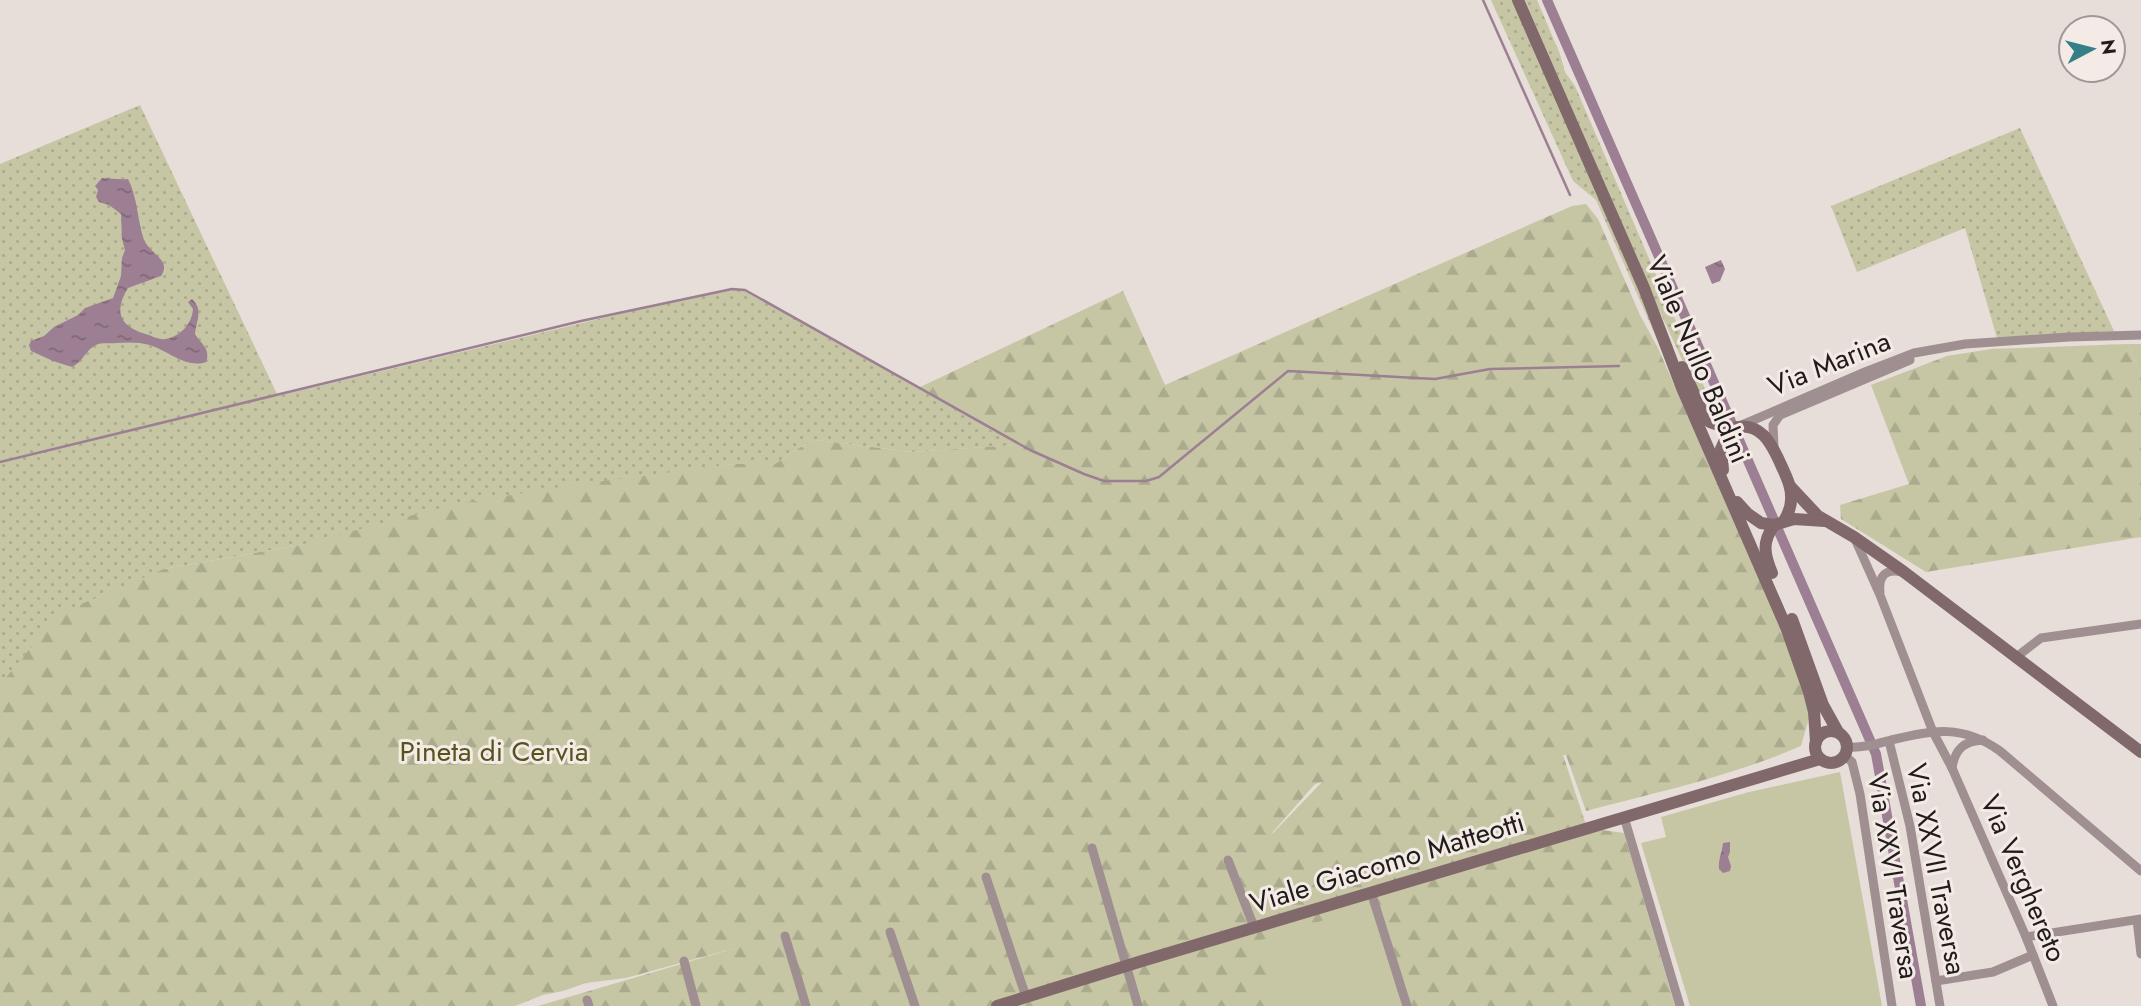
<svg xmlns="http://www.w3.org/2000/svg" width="2141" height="1006" font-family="Jost,sans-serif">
<defs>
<pattern id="grass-dots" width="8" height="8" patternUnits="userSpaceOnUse" patternTransform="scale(1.75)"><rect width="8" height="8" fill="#c6c6a5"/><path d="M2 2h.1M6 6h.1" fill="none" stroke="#aaaa8d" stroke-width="1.8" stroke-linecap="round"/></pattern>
<pattern id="forest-firs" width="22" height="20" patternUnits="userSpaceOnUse" patternTransform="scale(1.75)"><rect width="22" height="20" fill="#c6c6a5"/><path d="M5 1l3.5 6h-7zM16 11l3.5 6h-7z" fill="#aaaa8d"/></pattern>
<pattern id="water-ripples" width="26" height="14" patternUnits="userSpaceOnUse" patternTransform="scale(1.75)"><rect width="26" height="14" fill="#9d7f93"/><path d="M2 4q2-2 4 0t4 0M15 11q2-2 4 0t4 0" fill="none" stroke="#806777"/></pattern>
</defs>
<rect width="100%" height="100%" fill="#e7ddd9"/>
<g fill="url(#grass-dots)">
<path d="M 1491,0 L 1514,0 L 1645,303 L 1659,344 L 1596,200 L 1573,181 Z"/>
<path d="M 1525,0 L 1537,0 L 1560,54 L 1565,72 L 1575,86 L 1717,417 L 1715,418 L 1707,414 L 1656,303 Z"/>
<path d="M 140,105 L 278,396 L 686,298 L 732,289 L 745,291 L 1018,445 L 911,452 L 817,440 L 801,447 L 775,464 L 733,464 L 692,470 L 300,545 L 164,569 L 0,685 L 0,164 Z"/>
<path d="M 2020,128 L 2114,331 L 1997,338 L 1965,228 L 1857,272 L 1831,206 Z"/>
</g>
<g fill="url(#forest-firs)" fill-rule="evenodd">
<path d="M 1586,204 L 1598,219 L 1640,315 L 1658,348 L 1801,675 L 1809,718 L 1801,746 C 1732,776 1658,792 1586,811 L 1566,755 L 1563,755 L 1587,828 L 1624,833 L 1675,1006 L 538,1006 L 739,947 L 626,978 L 586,983 L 563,991 L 543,995 L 515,1006 L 0,1006 L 0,685 L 58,614 L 164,569 L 300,545 L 455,504 L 573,485 L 733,464 L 775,464 L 801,447 L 817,440 L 911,452 L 1016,445 L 918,388 L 1123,291 L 1165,385 L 1572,206 ZM 1322,782 L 1273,833 L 1272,833 L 1315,784 Z"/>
<path d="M 2128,344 L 2141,375 L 2141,537 L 1926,572 L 1841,519 L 1840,505 L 1909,484 L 1871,385 L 1947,356 L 1991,349 Z"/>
</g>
<g fill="#c6c6a5">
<path d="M 2128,344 L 2141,344 L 2141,375 Z"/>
<path d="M 1840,772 L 1882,1006 L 1690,1006 L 1641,843 L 1666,837 L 1661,817 L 1749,792 Z"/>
<path d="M 1371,905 L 1402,1006 L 1276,1006 L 1258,941 Z"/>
</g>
<g fill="url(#water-ripples)">
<path d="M 102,178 C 111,178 119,180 128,179 C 138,199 137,219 144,240 C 150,254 172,260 161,276 L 128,288 C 112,314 122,328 149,335 C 154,337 160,340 165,339 C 180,337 192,324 193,309 L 188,302 L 192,299 C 204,310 196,321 195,334 C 201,344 211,349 206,362 C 187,369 168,351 150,345 C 139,342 129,342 117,343 C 110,344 102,342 96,345 C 86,349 83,362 72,367 L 53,361 L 31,351 L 29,345 L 31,341 L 44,336 L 54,327 L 78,315 L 85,308 L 113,298 L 121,276 L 122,258 L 125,250 L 122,239 L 121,214 L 109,205 L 99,202 L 96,197 L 98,190 L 95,186 Z"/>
<path d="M 1721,260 L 1725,269 L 1720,281 L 1712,284 L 1705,267 Z"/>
<path d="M 1730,842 L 1730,852 L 1728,857 L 1731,866 L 1730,871 L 1723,873 L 1719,869 C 1718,859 1722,853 1723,843 Z"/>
</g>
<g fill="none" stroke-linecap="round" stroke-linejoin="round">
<g stroke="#9d7f93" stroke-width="2.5">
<path d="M 1483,0 L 1570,195"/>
<path d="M 0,462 L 581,321 L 732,289 L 745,290 L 1030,450 L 1084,474 L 1104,481 L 1146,481 L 1159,477 L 1288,371 L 1435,379 L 1490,369 L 1619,366"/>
</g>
<path stroke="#9d7f93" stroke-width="10" d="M 1547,0 L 1876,754 L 1921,1006"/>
<g stroke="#a08f90" stroke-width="9">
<path d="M 1742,425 L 1865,372 L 1914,353 L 1965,344 L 2069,337 L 2141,335"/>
<path d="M 1774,447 L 1773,425 L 1780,415 L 1910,360"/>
<path d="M 1855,539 L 1880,595 L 1933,732 L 1952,768 L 2026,937 L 2053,1006"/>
<path d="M 1880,592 C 1878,576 1886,568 1902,572"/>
<path d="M 2015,658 L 2041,638 L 2141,624"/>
<path d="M 1889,741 L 1910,826 L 1940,1006"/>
<path d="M 1848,747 C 1863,748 1876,744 1891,740 C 1934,730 1962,724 2000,751 L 2141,871"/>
<path d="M 1845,756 L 1852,762 L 1860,794 L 1892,1006"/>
<path d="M 1952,768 C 1955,749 1964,741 1983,740"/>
<path d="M 1624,817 L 1680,1006"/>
<path d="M 1092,848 L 1138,1006"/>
<path d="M 1228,860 L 1254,927"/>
<path d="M 986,877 L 1026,997"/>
<path d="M 1371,892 L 1407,1006"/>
<path d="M 2137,920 L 2141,954"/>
<path d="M 890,932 L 915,1006"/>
<path d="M 785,936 L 806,1006"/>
<path d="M 2026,937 L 2141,919"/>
<path d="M 684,961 L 696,1006"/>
<path d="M 1936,981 L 1993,972 L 2033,955"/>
<path d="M 587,1000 L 589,1006"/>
</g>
<g stroke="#81686b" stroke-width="12">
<path d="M 1518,0 L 1644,288 L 1682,388 L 1786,627 L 1809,692 L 1814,712 L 1816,742"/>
<path d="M 1682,367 L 1705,418 L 1710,422 L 1730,429 C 1760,418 1772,444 1782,467 C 1787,478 1792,488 1791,500 C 1791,508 1788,514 1784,521"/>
<path d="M 1723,470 L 1721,449 L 1730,429"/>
<path d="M 1790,486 L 1818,516 L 1854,537 L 1904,572 L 2141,752"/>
<path d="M 1737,502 L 1748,514 L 1761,523 L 1774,525 L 1794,519 L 1825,521"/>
<path d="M 1772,573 C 1764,554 1762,542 1774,525"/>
<path d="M 1792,619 L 1823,705 L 1838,732"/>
<circle cx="1831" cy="747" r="16"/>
<path d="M 997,1006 L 1142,961 L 1820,759"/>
</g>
</g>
<g text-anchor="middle" stroke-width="6" stroke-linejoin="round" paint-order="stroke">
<g font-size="28" fill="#201c1b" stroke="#f4eae6">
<text transform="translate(1699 359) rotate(67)" y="10">Viale Nullo Baldini</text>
<text transform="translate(1829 363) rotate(-22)" y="10">Via Marina</text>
<text transform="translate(1387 862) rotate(-17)" y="10">Viale Giacomo Matteotti</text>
<text transform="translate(1937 869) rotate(79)" y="10">Via XXVII Traversa</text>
<text transform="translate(1894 876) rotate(81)" y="10">Via XXVI Traversa</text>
<text transform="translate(2024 878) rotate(67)" y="10">Via Verghereto</text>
</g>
<g font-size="28" fill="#55541c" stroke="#f4eae6">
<text x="494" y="761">Pineta di Cervia</text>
</g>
</g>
<g transform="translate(2092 49) rotate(83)"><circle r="33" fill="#f4eae6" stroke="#9f9895" stroke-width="2"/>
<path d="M0-5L12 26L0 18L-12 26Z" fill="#377f86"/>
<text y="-10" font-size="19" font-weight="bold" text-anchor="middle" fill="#201c1b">N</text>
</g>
</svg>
